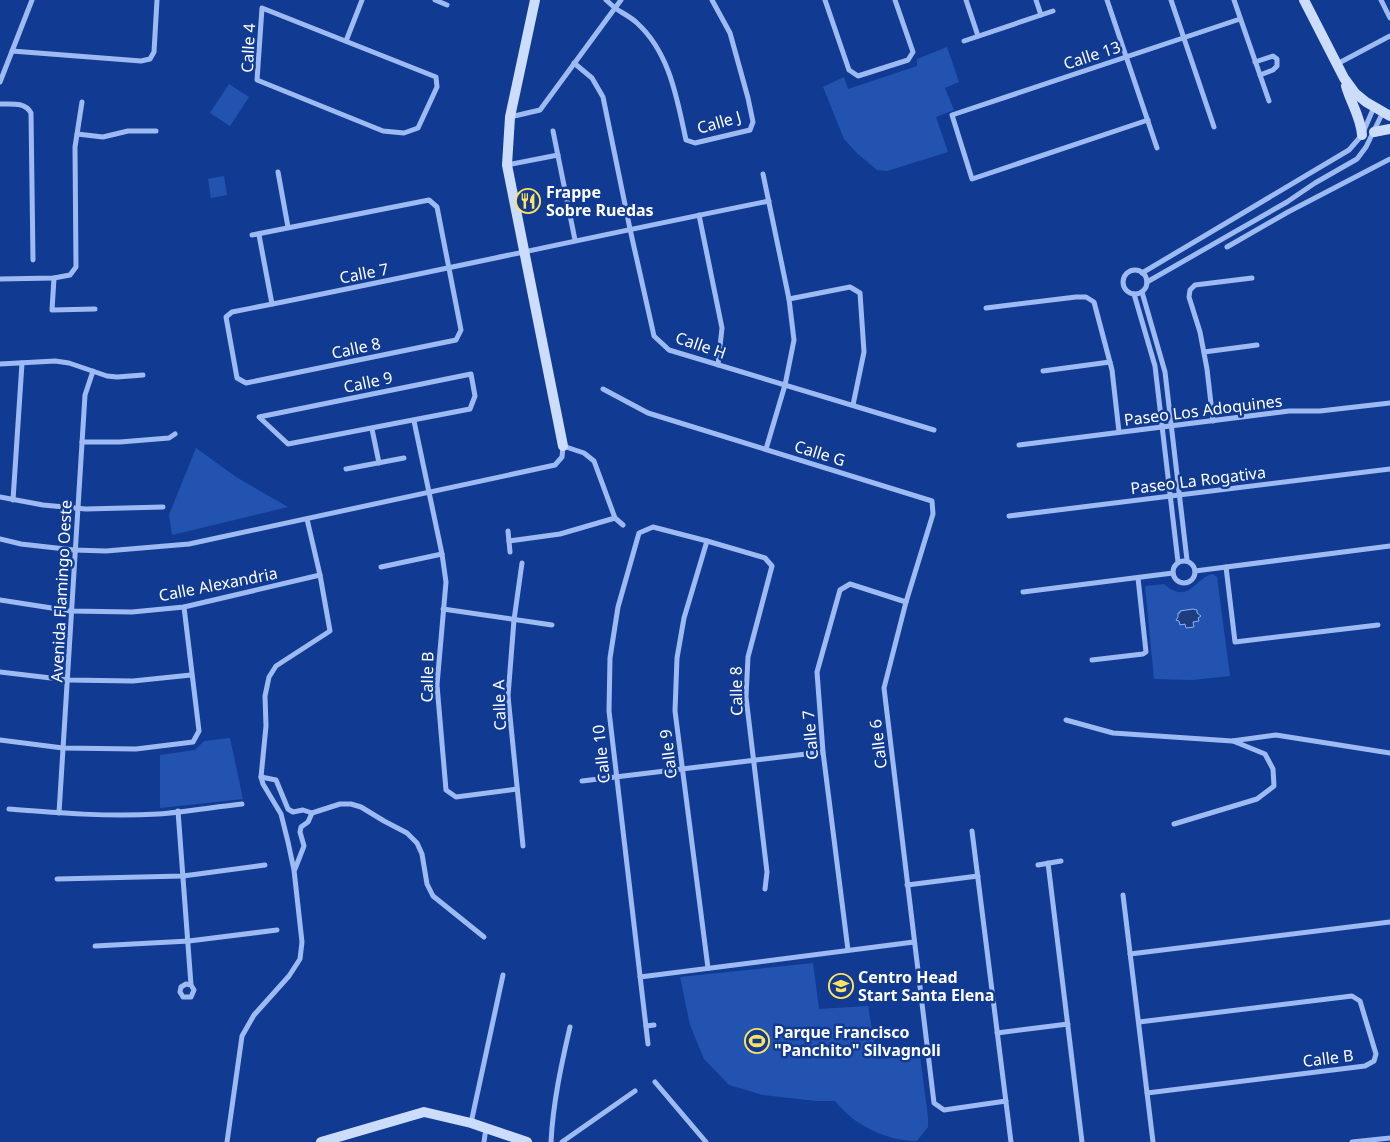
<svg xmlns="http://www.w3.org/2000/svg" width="1390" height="1142" font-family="'Noto Sans',sans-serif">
<rect width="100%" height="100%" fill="#113b92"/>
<g fill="#2353b1">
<path d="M 947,47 L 959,82 L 945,88 L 954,110 L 936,117 L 948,152 L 887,171 L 877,170 L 858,154 L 844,139 L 823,87 L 844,77 L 848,89 L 917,66 L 917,59 Z"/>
<path d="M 229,84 L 249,97 L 230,126 L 210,113 Z"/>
<path d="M 224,176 L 227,195 L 211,198 L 208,179 Z"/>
<path d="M 196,448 L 236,477 L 288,507 L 172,535 L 169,515 Z"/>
<path d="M 1213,574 L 1217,577 L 1230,676 L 1192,680 L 1154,679 L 1145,586 L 1164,584 C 1189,606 1195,577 1213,574 Z"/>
<path d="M 230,738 L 243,799 L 160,808 L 160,755 L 195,750 L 204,741 Z"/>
<path d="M 813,963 L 819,1009 L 868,1006 L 877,1059 L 920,1056 L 928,1117 L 928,1127 L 917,1141 C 886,1141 854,1125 835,1101 L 816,1101 L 763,1095 L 729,1085 L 704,1059 L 690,1025 L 680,977 Z"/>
</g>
<path fill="#1d3d7e" stroke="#8fb3f6" d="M 1193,609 L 1197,610 L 1197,613 L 1201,616 L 1198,618 L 1199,621 L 1193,622 L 1194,627 L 1186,628 L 1185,624 L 1180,625 L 1179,621 L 1176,620 L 1178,617 L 1178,613 L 1180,613 L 1180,611 Z"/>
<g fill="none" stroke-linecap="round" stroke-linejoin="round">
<g stroke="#9dbaf3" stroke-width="5">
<path d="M 435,0 L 447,5"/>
<path d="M 621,0 L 615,8 C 622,13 631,17 637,23 C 670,53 677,99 686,140 L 695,143 L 750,130 L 753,122 L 748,98 L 730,33 L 712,0"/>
<path d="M 825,0 L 849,70 L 858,76 L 908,60 L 913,52 L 895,0"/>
<path d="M 966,0 L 978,36"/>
<path d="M 1036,0 L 1041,15"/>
<path d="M 1107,0 L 1157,148"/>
<path d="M 1171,0 L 1214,127"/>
<path d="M 1234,0 L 1269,101"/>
<path d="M 1381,0 L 1390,18"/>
<path d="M 262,8 L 436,77 L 437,87 L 418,128 L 404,133 L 383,131 L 257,80 Z"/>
<path d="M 346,41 L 362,0"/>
<path d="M 964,41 L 1053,11"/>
<path d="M 12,51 L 141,61 L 150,59 L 154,52 L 157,0"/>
<path d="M 1255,62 L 1273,56 L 1277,59 L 1277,66 L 1273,70 L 1260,75"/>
<path d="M 574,63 L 592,78 L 603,97 L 630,229 L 654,336 L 669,350 L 934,430"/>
<path d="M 1337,64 L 1390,36"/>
<path d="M 0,82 L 32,0"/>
<path d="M 0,104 C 12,104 25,102 31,113 L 33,260"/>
<path d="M 510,117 L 540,110 L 615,8 L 606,0"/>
<path d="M 1148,120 L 972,179 L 952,115 L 1240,19"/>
<path d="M 553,131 L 575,240"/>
<path d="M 77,134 L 103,137 L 128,131 L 156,131"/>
<path d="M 507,165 L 558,155"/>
<path d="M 278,172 L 288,227"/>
<path d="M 763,174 L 789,299 L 794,340 L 785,385 L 766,449"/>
<path d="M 699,215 L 722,328 L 718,365"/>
<path d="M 252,235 L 429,200 L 437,207 L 461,330 L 456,340 L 246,383 L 237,378 L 226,317 L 232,312 C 411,277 590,237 769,201"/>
<path d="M 259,235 L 272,304"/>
<path d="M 1227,247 L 1288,212 L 1390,159"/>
<circle cx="1135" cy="282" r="12"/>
<path d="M 1142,273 L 1349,150 L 1362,135 L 1374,107"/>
<path d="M 54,278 L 52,310 L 95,309"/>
<path d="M 0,279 L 54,278 L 70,275 L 76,267 L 75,147 L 82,102"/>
<path d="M 1147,282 L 1287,202 L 1315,183 L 1357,159 L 1366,147 L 1383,112"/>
<path d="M 1142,292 L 1165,372 L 1187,560"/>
<path d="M 1134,294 L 1155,366 L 1178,562"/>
<path d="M 789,299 L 850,287 L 860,293 L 864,352 L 853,405"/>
<path d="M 986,308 L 1076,297 L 1086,297 L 1094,302 L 1112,370 L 1119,432"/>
<path d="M 1204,352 L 1257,345"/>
<path d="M 0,364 L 55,361 L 69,363 L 107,376 L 117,377 L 143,375"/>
<path d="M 1043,371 L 1110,362"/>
<path d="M 471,374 L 475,396 L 470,409 L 288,444 L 259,417 Z"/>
<path d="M 603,389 L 648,413 L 932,501 L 933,514 L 906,602 L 884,688 L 934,1103 L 944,1110 L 1006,1101"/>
<path d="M 414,421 L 442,554 L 446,582 L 437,685 L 446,790 L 456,797 L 517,789"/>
<path d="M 1213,421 L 1207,369 L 1200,332 L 1189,297 L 1190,290 L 1195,285 L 1252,278"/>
<path d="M 372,429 L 379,463"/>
<path d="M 82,442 L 120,442 L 169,438 L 175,434"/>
<path d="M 1019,445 L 1289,411 L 1320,411 L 1390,403"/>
<path d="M 346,469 L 404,458"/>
<path d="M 0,497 L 43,505 L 86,509 L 163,507"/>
<path d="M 13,500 L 22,363"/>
<path d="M 1009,516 L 1390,469"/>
<path d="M 508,531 L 510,552"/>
<path d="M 0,539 L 21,544 L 74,550 L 106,551 L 189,544 L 555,465 L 562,457 L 563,446 L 584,453 L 594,461 L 615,518 L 623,525"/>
<path d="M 509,541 L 560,534 L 615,518"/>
<path d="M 707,541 L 684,618 L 677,658 L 675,711 L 708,968"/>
<circle cx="1184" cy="572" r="11"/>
<path d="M 522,563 L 514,620 L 508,696 L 523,846"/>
<path d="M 381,567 L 442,554"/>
<path d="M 1226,567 L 1235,642 L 1378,625"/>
<path d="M 1195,571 L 1390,546"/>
<path d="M 1023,592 L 1173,573"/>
<path d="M 0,600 L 71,611 L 132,612 L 184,607 L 320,575"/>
<path d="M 443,609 L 552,625"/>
<path d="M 1092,660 L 1143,654 L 1146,652 L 1138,578"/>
<path d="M 0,672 L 68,680 L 133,681 L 191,675"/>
<path d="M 1066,720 L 1113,733 L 1232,741 L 1276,735 L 1390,753"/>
<path d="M 0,740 L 63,748 L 136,749 L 193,742 L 199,731 L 184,607"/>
<path d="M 261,777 L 276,780 L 288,809 L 293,812 L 303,810 L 312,813 L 340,804 L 351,804 L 361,807 L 384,821 L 407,833 L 417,843 L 422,854 L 427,884 L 433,896 L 484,937"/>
<path d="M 582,781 L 823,752"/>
<path d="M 9,809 C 58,813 109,817 158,814 C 186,812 214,807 242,804"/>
<path d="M 178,811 L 191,985 L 194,990 L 191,997 L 183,997 L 180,992 L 181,987 L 186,984 L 191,985"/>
<path d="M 59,813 L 85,395 L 93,371"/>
<path d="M 1174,824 L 1257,799 L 1274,786 L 1273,769 L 1265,754 L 1233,741"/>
<path d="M 972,831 L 1011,1142"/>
<path d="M 1048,863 L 1082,1142"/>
<path d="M 1038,865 L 1061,861"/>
<path d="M 295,869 L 304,846 L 300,832 L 301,827 L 308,822 L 312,813"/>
<path d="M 57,879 L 183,876 L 265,865"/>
<path d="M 907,885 L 978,876"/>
<path d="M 1123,895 L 1153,1142"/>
<path d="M 95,946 L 189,941 L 277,930"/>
<path d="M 848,950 L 823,752 L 817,672 L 840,590 L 850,584 L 906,602"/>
<path d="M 1130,954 L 1390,922"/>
<path d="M 640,977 L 914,942"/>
<path d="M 1139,1022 L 1352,996 L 1360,1001 L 1376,1054 L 1374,1061 L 1365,1066 L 1147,1093"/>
<path d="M 646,1026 L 654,1025"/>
<path d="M 997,1033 L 1068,1024"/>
<path d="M 648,1044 L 609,711 L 610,658 L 618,607 L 639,533 L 653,527 L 707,541 L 765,558 L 772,566 L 748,657 L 746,697 L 767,872 L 765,889"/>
<path d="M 655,1082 L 706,1142"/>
<path d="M 471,1123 L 503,975"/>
<path d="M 227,1142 L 242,1036 L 254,1015 L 289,976 L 300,959 L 302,942 L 294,870 L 288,842 L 281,814 L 263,784 L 261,777 L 266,726 L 265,696 L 269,677 L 276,666 L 330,631 L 320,575 L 307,519"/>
<path d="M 484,1142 L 486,1128"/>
<path d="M 551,1142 C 553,1103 561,1066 570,1027"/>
<path d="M 562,1142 L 635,1091"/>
<path d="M 1352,1142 L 1390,1138"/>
</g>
<g stroke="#ccdcfc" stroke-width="10">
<path d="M 535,0 L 510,117 L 507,165 L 563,446"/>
<path d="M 1304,0 L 1344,78 L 1355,93 L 1366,102 L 1390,116"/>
<path d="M 1346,86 C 1351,103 1361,118 1362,135"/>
<path d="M 1374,132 L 1390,129"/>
<path d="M 321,1142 L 424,1112 L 471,1123 L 527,1142"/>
</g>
</g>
<defs>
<symbol id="restaurant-ring" viewBox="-11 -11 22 22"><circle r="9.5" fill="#113b92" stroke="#ffe35f" stroke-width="1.5"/><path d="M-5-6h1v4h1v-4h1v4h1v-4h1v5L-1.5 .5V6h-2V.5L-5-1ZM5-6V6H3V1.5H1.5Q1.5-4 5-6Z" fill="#ffe35f"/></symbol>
<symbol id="school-ring" viewBox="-11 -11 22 22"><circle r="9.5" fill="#113b92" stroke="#ffe35f" stroke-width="1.5"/><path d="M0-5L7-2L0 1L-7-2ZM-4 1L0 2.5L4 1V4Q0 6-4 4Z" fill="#ffe35f"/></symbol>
<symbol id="stadium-ring" viewBox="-11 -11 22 22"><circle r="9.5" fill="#113b92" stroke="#ffe35f" stroke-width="1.5"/><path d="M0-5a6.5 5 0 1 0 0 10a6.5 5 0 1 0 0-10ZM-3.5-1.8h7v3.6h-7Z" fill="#ffe35f"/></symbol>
</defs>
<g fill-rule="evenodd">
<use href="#restaurant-ring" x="514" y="187" width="28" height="28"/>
<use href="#school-ring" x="827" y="972" width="28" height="28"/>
<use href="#stadium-ring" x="743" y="1027" width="28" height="28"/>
</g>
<g text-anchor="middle" stroke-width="5" stroke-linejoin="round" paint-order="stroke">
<g font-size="16" fill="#fff" stroke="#113b92">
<text transform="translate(248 48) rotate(-87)" y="6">Calle 4</text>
<text transform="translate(1092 55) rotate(-18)" y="6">Calle 13</text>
<text transform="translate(719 122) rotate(-16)" y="6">Calle J</text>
<text transform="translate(364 273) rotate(-11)" y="6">Calle 7</text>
<text transform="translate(701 345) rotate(19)" y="6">Calle H</text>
<text transform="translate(356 348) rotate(-12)" y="6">Calle 8</text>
<text transform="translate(368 382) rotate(-12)" y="6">Calle 9</text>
<text transform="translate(1203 410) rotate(-7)" y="6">Paseo Los Adoquines</text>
<text transform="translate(820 453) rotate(17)" y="6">Calle G</text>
<text transform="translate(1198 480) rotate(-7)" y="6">Paseo La Rogativa</text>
<text transform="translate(218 584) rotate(-11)" y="6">Calle Alexandria</text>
<text transform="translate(61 591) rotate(-87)" y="6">Avenida Flamingo Oeste</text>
<text transform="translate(427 677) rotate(-89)" y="6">Calle B</text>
<text transform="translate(736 691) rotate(-91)" y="6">Calle 8</text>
<text transform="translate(499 705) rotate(-92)" y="6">Calle A</text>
<text transform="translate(810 735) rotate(-95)" y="6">Calle 7</text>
<text transform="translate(878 744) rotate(-97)" y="6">Calle 6</text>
<text transform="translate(601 754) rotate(-96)" y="6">Calle 10</text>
<text transform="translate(668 754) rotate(-97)" y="6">Calle 9</text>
<text transform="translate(1328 1058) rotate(-7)" y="6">Calle B</text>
</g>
<g font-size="16" font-weight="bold" fill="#fff" stroke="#113b92" text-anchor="start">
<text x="546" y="198">Frappe<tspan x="546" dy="18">Sobre Ruedas</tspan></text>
<text x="858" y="983">Centro Head<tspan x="858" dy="18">Start Santa Elena</tspan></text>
<text x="774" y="1038">Parque Francisco<tspan x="774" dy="18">"Panchito" Silvagnoli</tspan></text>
</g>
</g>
</svg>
